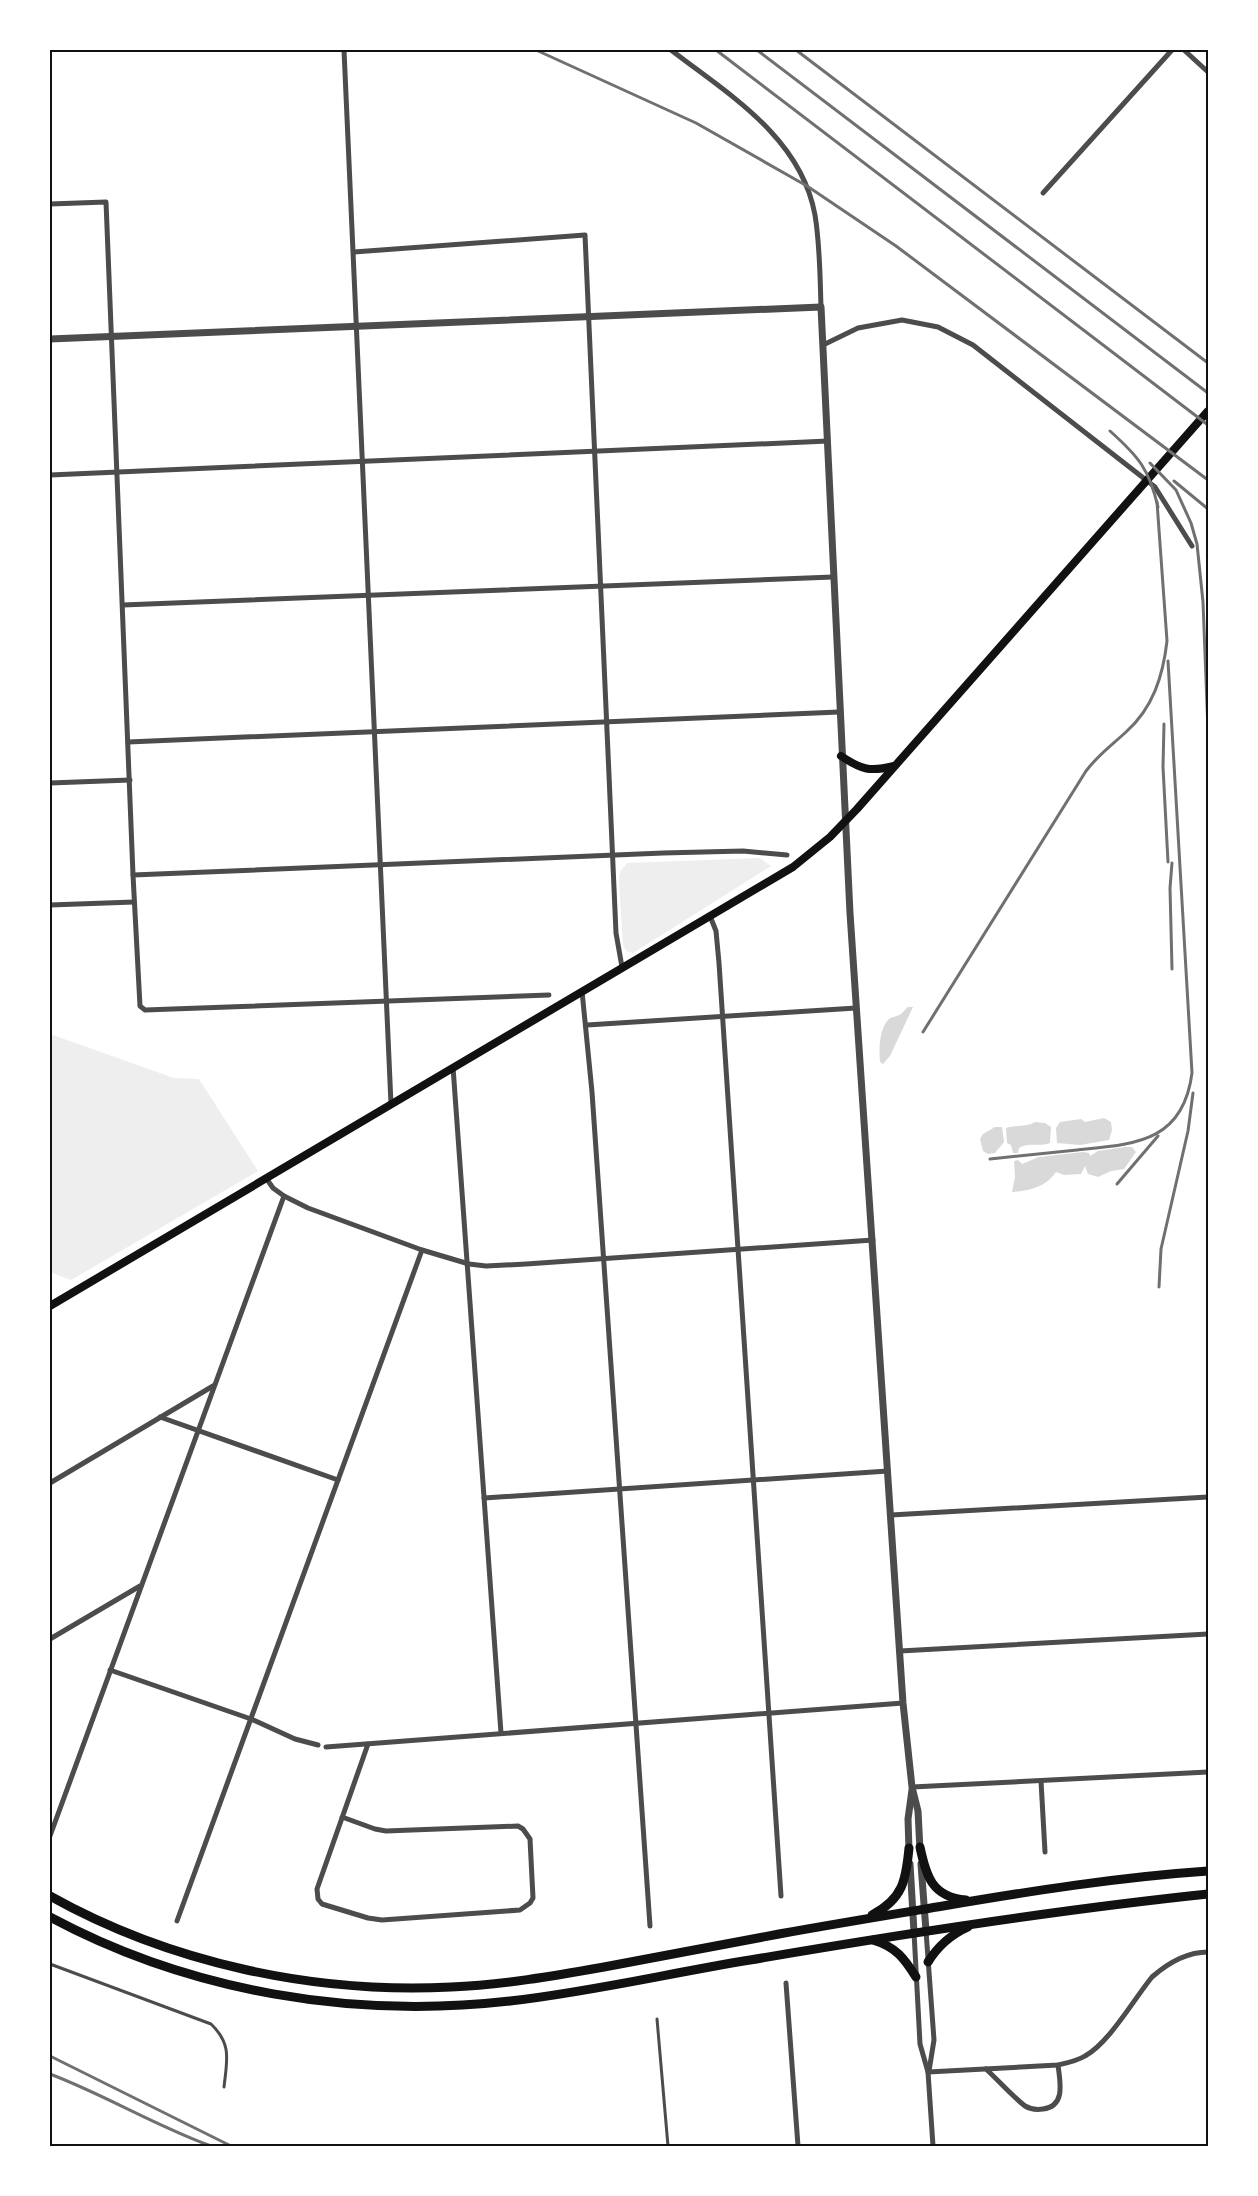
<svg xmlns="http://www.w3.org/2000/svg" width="1258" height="2196" font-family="'Archivo Narrow',sans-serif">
<rect width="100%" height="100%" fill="#fff"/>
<g fill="#eee">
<path d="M 760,858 L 771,866 L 633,953 L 626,951 L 623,945 L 619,881 L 620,872 L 627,863 Z"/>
<path d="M 50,1034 L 174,1078 L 199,1079 L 258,1171 L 71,1280 L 50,1272 Z"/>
</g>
<g fill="#d9d9d9">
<path d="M 908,1007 L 913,1007 L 890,1056 L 883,1064 L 880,1062 C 879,1050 879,1030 888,1020 C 892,1016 897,1017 901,1014 C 904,1012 905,1009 908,1007 Z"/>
<path d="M 1104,1118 L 1111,1122 L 1112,1130 L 1109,1140 L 1080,1145 L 1057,1143 L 1056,1128 L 1060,1122 L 1081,1119 L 1085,1122 Z"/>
<path d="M 1035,1122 L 1045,1123 L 1051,1127 L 1050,1143 C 1040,1147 1028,1142 1019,1148 L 1018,1153 L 1013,1153 L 1011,1145 L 1007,1143 L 1006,1128 C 1015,1125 1028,1127 1035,1122 Z"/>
<path d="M 995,1127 L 1002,1127 L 1004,1142 L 995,1153 L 988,1154 L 983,1151 L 980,1139 L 983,1134 Z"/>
<path d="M 1125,1147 L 1132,1147 L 1136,1152 L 1124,1169 L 1111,1171 L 1098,1177 L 1088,1174 L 1085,1166 L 1081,1174 L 1064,1175 L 1056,1172 C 1046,1187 1029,1191 1012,1192 L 1015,1177 L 1014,1161 L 1018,1160 L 1022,1164 L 1039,1157 L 1083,1152 L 1089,1153 L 1090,1156 L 1098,1151 Z"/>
</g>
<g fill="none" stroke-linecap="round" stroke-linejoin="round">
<g stroke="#4c4c4c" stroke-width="3">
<path d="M 50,1964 L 211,2024 C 232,2044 227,2060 224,2087"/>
<path d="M 657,2019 L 668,2146"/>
</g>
<g stroke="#4c4c4c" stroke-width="5">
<path d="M 344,50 L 391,1104"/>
<path d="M 671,50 C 728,94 801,137 815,215 C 820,245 820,276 821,307"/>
<path d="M 1184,50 L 1208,72"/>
<path d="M 1043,193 L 1172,50"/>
<path d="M 50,204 L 106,202 L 133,875 L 140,1006 L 145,1010 L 549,995"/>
<path d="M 354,252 L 585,235 L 616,933 L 622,967"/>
<path d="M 823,345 L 858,328 L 902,320 L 938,327 L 973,345 L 1155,487 L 1192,546"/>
<path d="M 50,475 L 828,441"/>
<path d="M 123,605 L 833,577"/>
<path d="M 128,742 L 839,712"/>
<path d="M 50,783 L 130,780"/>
<path d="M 133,875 L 663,853 L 743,851 L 787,855"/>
<path d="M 50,905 L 134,902"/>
<path d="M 710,916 L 716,931 L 719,963 L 781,1896"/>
<path d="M 582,991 L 592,1092 L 650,1926"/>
<path d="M 587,1025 L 856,1008"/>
<path d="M 453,1067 L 501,1733"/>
<path d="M 266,1178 L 273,1188 L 284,1196 L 308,1208 L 422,1250 L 469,1264 L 486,1266 L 526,1264 L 873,1240"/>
<path d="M 160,1417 L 338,1480"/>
<path d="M 50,1483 L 213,1386"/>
<path d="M 484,1498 L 888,1471"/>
<path d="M 891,1515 L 1208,1497"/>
<path d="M 50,1639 L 140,1586"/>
<path d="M 900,1651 L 1208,1634"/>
<path d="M 110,1670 L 251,1719 L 295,1739 L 318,1745"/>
<path d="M 326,1747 L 903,1703"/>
<path d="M 1041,1781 L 1045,1852"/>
<path d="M 912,1787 L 1208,1772"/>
<path d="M 342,1817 L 375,1829 L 386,1831 L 518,1826 L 523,1829 L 530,1839 L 533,1898 L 530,1903 L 520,1910 L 382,1920 L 368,1918 L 322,1904 L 318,1899 L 317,1889 L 368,1744"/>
<path d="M 50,1836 L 284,1196"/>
<path d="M 177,1921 L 422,1250"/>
<path d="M 926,1931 L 934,2040 L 929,2071"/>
<path d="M 914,1932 L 920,2044 L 928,2072 L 933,2146"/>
<path d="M 786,1983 L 798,2146"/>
<path d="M 986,2069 C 999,2081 1011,2095 1025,2106 C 1030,2109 1037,2110 1043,2109 C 1066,2106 1060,2082 1058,2065"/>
<path d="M 928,2072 L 1058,2065 C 1067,2063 1077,2061 1085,2056 C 1109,2043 1134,1999 1152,1977 C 1168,1963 1186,1952 1208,1952"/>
</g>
<g stroke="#4c4c4c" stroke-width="7">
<path d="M 50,339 L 821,307 L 850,913 L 903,1703 L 912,1787 L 918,1811 L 920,1850"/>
<path d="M 909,1850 L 908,1819 L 912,1790"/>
<path d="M 910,1864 L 914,1932"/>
<path d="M 921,1864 L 926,1931"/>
</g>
<g stroke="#111" stroke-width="8">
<path d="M 841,756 C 862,770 870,772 894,766"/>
<path d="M 50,1306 L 793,867 L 830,837 L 857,809 L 1208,411"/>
</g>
<g stroke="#111" stroke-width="9">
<path d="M 920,1847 C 926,1876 932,1897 966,1900"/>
<path d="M 50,1896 C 170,1963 313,1994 451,1987 C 502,1985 553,1976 604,1967 C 662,1956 721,1945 779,1934 C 834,1924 889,1915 943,1906 C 1031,1891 1120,1877 1208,1871"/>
<path d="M 872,1915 C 903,1899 906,1880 909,1848"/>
<path d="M 50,1917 C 190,1992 352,2019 510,2001 C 590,1992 670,1973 750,1960 C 902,1934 1055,1910 1208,1894"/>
<path d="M 873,1940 C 896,1947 904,1958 916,1977"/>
<path d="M 928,1962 C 938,1946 950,1935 968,1927"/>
</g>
<g stroke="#707070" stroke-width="3">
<path d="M 536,50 L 696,123 L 807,186 L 896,246 L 1208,480"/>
<path d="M 716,50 L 1208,425"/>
<path d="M 757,50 L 1208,393"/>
<path d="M 796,50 L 1208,363"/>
<path d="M 1110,431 C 1139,457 1149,469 1158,507"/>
<path d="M 1150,463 L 1176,490 L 1191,523 L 1197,544 L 1203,602 L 1208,731"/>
<path d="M 1174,481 L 1208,509"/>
<path d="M 1164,724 L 1163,767 L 1168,862"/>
<path d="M 1172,969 L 1170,888 L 1172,863"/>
<path d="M 923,1032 L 1086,771 C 1098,755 1112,745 1126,732 C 1153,708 1163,676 1167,641 L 1157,502"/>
<path d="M 990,1159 C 1019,1156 1048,1153 1077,1150 C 1134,1144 1183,1143 1192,1073 L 1168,661"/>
<path d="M 1117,1184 L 1158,1136"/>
<path d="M 1159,1287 L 1161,1249 L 1188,1131 L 1193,1093"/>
<path d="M 50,2056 L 231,2146"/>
<path d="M 50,2074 C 105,2095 156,2126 211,2146"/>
</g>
</g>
<rect width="1258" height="2196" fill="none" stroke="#ffffff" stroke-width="102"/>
<rect x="51" y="51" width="1156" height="2094" fill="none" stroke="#111" stroke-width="2"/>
</svg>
